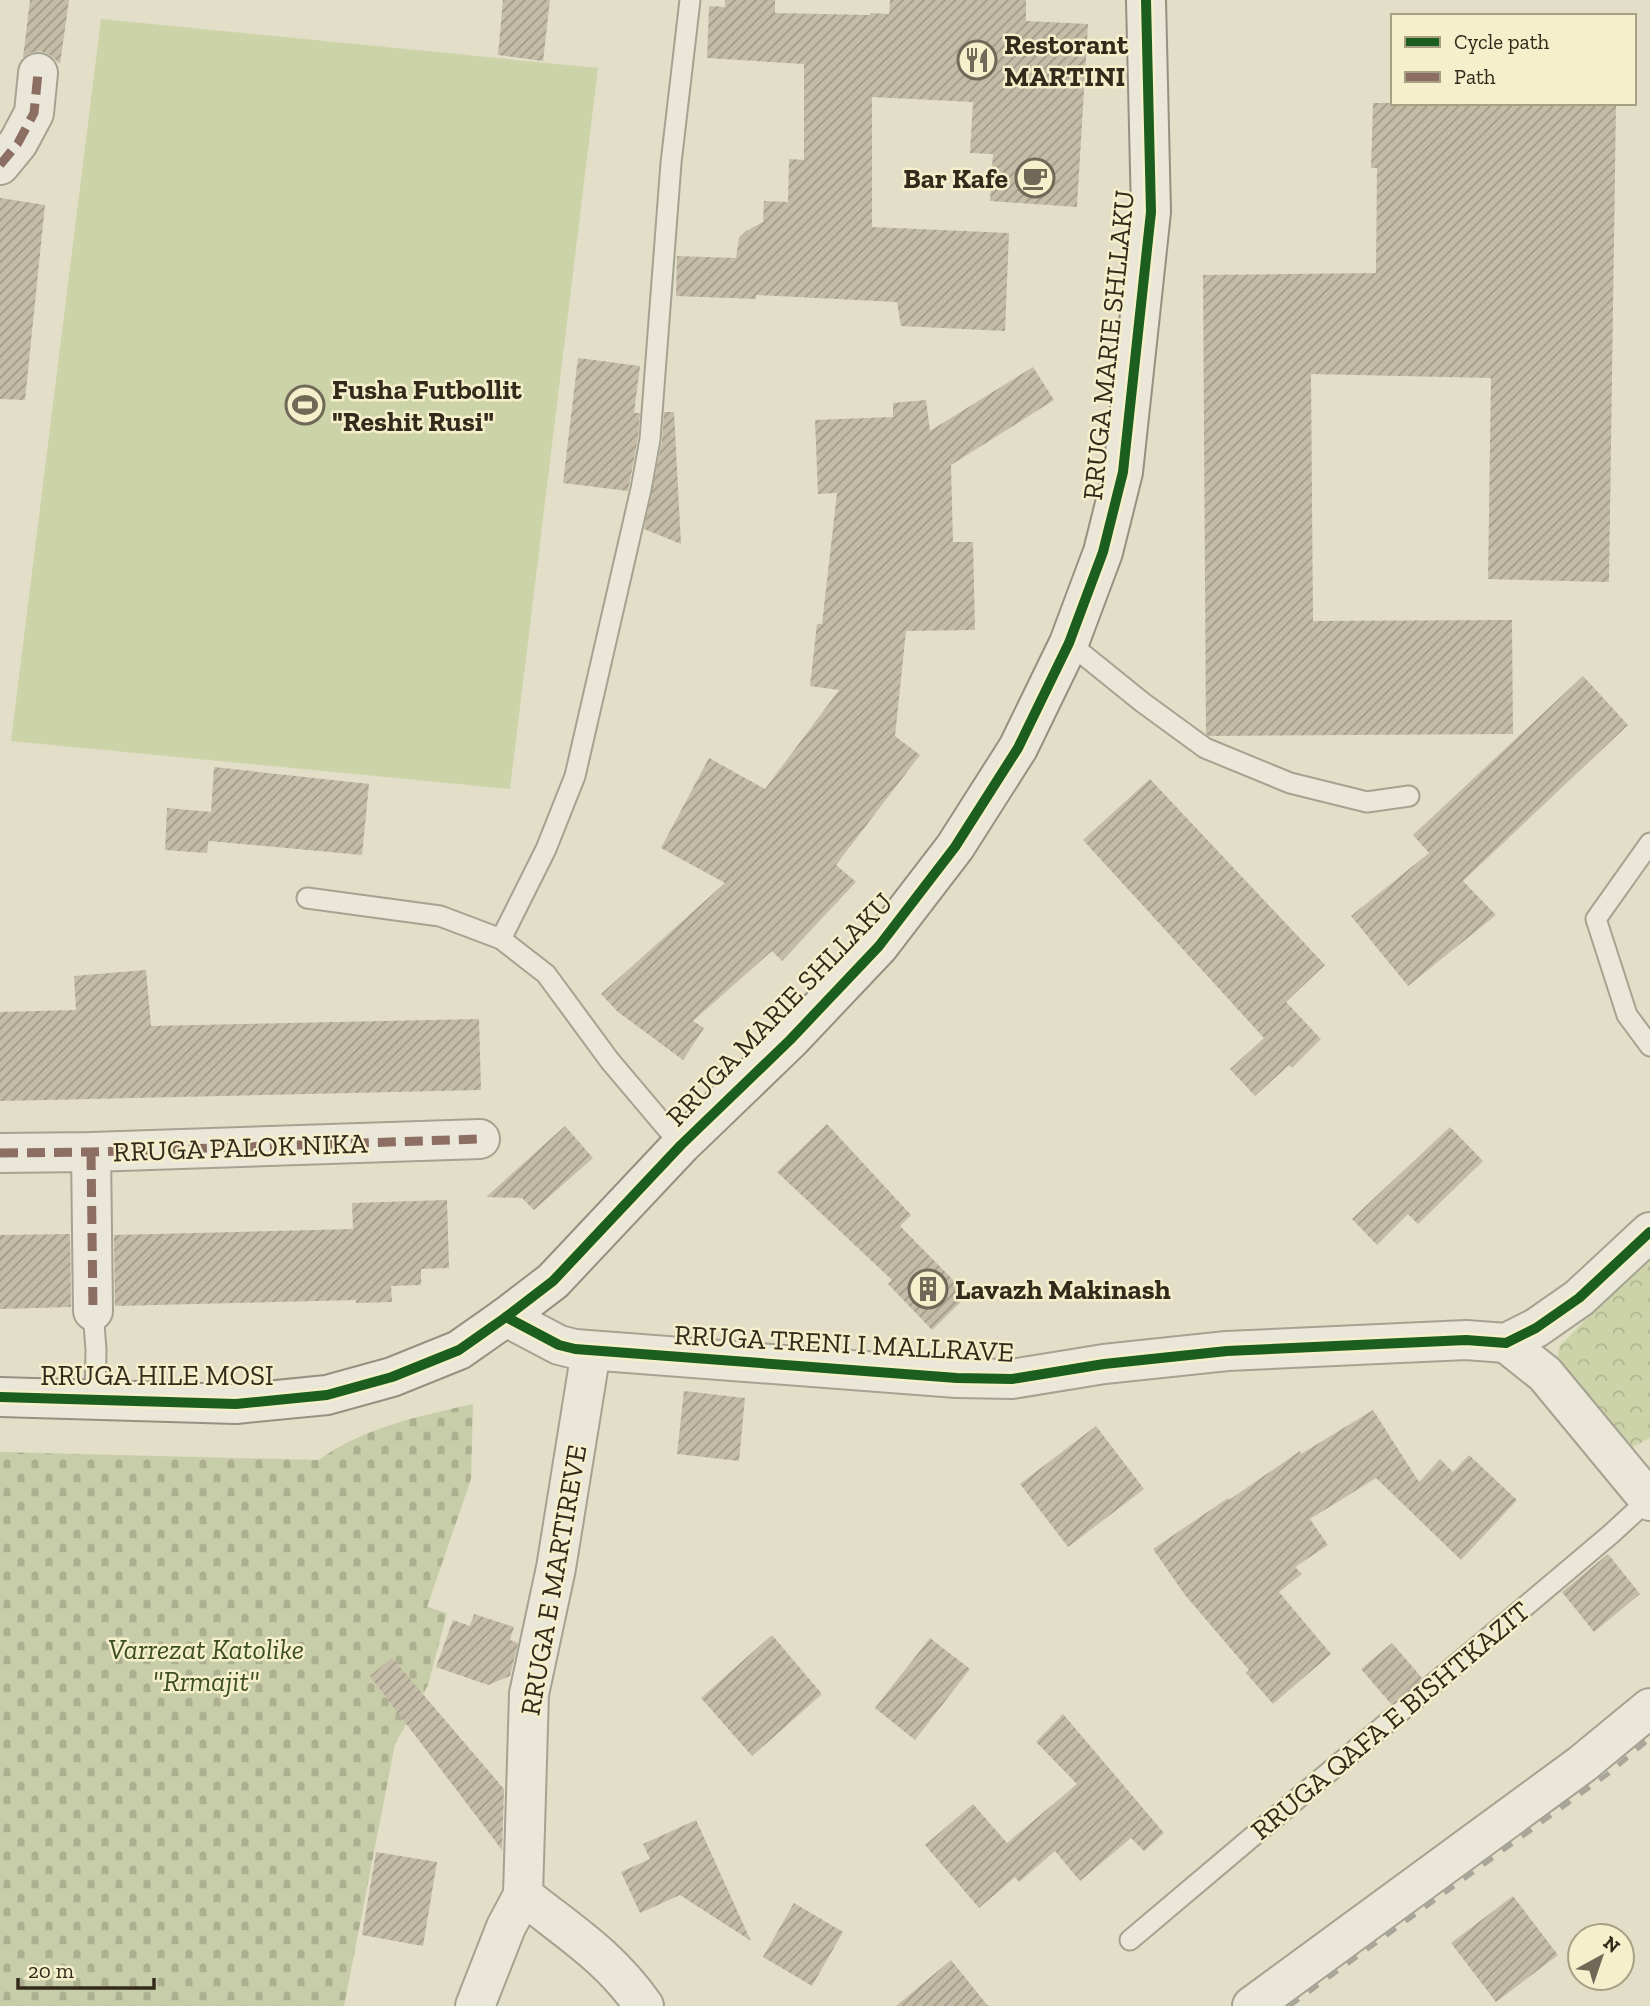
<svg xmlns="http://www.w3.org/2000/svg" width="1650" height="2006" font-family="'Zilla Slab',serif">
<defs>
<pattern id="cemetery-stones" width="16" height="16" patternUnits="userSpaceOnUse" patternTransform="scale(1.75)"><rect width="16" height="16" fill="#c8cda9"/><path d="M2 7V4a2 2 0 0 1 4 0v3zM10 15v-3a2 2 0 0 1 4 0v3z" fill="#acb091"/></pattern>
<pattern id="park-crowns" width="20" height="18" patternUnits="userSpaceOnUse" patternTransform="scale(1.75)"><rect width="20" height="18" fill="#cdd3a9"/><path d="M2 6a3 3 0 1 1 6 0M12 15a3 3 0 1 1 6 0" fill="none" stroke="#b0b591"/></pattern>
<pattern id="building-hatch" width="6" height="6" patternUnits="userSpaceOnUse" patternTransform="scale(1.75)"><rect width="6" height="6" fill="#c5bca8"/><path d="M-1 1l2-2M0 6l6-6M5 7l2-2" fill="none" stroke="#a19988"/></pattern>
</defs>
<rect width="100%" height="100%" fill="#e2dec7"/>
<path fill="url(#cemetery-stones)" d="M 473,1404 L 471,1479 L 427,1607 L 447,1613 L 428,1685 L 395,1744 L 344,2006 L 0,2006 L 0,1452 L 319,1460 C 364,1427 420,1416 473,1404 Z"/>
<path fill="url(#park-crowns)" d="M 1650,1261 L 1650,1438 L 1629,1449 L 1555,1370 L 1559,1347 L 1589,1316 Z"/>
<path fill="#cdd3a9" d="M 101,19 L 598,68 L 510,789 L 11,741 Z"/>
<g fill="url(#building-hatch)">
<path d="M 30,0 L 69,0 L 60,64 L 50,55 L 41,51 L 30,53 L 23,58 Z"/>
<path d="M 503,0 L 550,0 L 543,61 L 498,55 Z"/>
<path d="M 725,0 L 775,0 L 775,13 L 870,15 L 870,13 L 889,14 L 890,0 L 1026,0 L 1026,21 L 1088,24 L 1077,207 L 990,201 L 993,154 L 970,153 L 973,102 L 872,97 L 872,227 L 1009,233 L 1005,331 L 901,326 L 897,302 L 756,295 L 756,299 L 676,296 L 677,256 L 736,258 L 739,238 L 746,231 L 763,222 L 764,201 L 788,202 L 789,159 L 804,160 L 804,64 L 707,58 L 709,6 L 725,7 Z"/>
<path d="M 1373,103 L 1616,103 L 1609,582 L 1488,579 L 1491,378 L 1311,374 L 1313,621 L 1512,620 L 1513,734 L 1209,736 L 1206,734 L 1203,275 L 1376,273 L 1377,168 L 1371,168 Z"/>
<path d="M 0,198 L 45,205 L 25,400 L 0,399 Z"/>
<path d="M 578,358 L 640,366 L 634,413 L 640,413 L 638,437 L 628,491 L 563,483 Z"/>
<path d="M 1033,367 L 1054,400 L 951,465 L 953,542 L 973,542 L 975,630 L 906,631 L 895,736 L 920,755 L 836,865 L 856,882 L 782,961 L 772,951 L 693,1021 L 704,1028 L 683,1060 L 618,1012 L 601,994 L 725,883 L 661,848 L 709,758 L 765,789 L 839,690 L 810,686 L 817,624 L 822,624 L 837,493 L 818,494 L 815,420 L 893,417 L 893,403 L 926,400 L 930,431 Z"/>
<path d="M 664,412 L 674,412 L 681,544 L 644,529 L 662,441 Z"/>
<path d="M 1583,676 L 1628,725 L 1463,881 L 1496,915 L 1408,986 L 1351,916 L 1429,853 L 1413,835 Z"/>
<path d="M 214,767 L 369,784 L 362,855 L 209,841 L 210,829 L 207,853 L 165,850 L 167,808 L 211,812 Z"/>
<path d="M 1150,779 L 1325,965 L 1286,1002 L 1321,1039 L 1292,1068 L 1289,1065 L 1255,1096 L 1230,1069 L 1264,1038 L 1083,840 Z"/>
<path d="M 146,970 L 151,1026 L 479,1019 L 481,1090 L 0,1101 L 0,1012 L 76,1010 L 74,976 Z"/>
<path d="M 827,1124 L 911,1215 L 900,1226 L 968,1295 L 932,1330 L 888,1284 L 892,1280 L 777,1172 Z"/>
<path d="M 565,1126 L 593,1158 L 534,1210 L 522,1198 L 486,1197 Z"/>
<path d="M 1450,1127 L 1483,1161 L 1418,1224 L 1408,1214 L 1377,1245 L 1352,1219 Z"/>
<path d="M 447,1200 L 449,1268 L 421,1269 L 421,1285 L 391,1286 L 392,1302 L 356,1303 L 356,1300 L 115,1306 L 114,1235 L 353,1229 L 352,1203 Z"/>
<path d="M 70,1234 L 71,1307 L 0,1309 L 0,1235 Z"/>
<path d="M 684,1391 L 745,1398 L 739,1461 L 677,1454 Z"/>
<path d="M 1373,1410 L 1419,1482 L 1440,1459 L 1453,1472 L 1469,1455 L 1517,1500 L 1461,1560 L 1376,1478 L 1310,1519 L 1328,1545 L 1295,1567 L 1302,1574 L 1279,1592 L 1331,1654 L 1273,1704 L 1246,1673 L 1249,1670 L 1185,1595 L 1153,1549 L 1228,1498 L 1229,1500 L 1300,1451 L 1301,1454 Z"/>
<path d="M 1096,1426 L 1144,1489 L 1068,1547 L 1020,1484 Z"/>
<path d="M 1608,1554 L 1640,1594 L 1594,1632 L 1562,1592 Z"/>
<path d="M 474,1614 L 514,1627 L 510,1640 L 518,1643 L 510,1676 L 488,1685 L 436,1667 L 453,1620 L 470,1626 Z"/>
<path d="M 772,1635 L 822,1694 L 752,1756 L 701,1698 Z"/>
<path d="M 930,1638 L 970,1669 L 915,1740 L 875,1708 Z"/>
<path d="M 1392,1643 L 1422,1678 L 1391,1704 L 1361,1669 Z"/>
<path d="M 392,1658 L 504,1789 L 502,1850 L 370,1676 Z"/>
<path d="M 1063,1714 L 1164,1833 L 1144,1851 L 1131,1838 L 1080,1881 L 1055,1851 L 1019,1882 L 1015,1877 L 979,1908 L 925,1845 L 973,1804 L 1007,1843 L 1077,1784 L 1036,1742 Z"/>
<path d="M 696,1820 L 751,1941 L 680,1895 L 640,1913 L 621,1872 L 650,1859 L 643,1844 Z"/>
<path d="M 376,1852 L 437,1862 L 423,1946 L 362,1935 Z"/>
<path d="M 1513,1896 L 1558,1955 L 1496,2002 L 1451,1943 Z"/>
<path d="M 794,1903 L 843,1932 L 812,1986 L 763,1957 Z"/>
<path d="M 951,1960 L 988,2006 L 896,2006 Z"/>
</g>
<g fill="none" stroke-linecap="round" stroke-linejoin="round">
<defs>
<g id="lane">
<path d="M 1069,643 L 1142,702 L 1205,748 L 1290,783 L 1367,802 L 1409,796"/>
<path d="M 1650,843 L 1596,919 L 1627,1015 L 1650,1046"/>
<path d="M 307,898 L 440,916 L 501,939 L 546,974 L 610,1061 L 681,1145"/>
<path d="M 501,939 L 546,849 L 575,776 L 641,489 L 650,439 L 671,163 L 690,0"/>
<path d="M 93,1311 L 96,1350 L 95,1398"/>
<path d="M 1130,1940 L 1611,1534 L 1649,1499"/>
</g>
<g id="street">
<path d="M 0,165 L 18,143 L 34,113 L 38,73"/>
<path d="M 91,1152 L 93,1311"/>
<path d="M 0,1153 L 91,1152 L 480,1139"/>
<path d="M 506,1317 L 559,1345 L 575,1349 L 957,1378 L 1012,1379 L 1104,1364 L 1227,1351 L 1466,1340 L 1506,1343 L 1536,1328 L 1579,1298 L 1650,1232"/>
<path d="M 1506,1343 L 1545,1374 L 1650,1501"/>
<path d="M 591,1351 L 556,1568 L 529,1694 L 523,1895 C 569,1932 609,1956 644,2006"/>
<path d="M 475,2006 L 506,1927 L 523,1895"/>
<path d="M 1252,2006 L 1582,1764 L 1650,1708"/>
</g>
<path id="secondary" d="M 0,1397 L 236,1404 L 327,1395 L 392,1377 L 459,1350 L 506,1317 L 553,1281 L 681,1145 L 790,1040 L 879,946 L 955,847 L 1018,748 L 1069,643 L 1103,552 L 1123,472 L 1151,212 L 1146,0"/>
</defs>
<use href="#lane" stroke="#a6a291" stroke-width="23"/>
<use href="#street" stroke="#a6a291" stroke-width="42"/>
<use href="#secondary" stroke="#969081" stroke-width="42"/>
<use href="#lane" stroke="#eae7d9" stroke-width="19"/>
<use href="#street" stroke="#eae7d9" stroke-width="38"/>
<use href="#secondary" stroke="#eae7d9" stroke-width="38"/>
<path stroke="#a8a59a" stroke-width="5" stroke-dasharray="12 12" stroke-linecap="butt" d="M 1289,2006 L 1609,1773 L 1650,1738"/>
<g stroke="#8d6e63" stroke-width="9" stroke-dasharray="18 9" stroke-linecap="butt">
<path d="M 0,165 L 18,143 L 34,113 L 38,73"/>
<path d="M 91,1152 L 93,1311"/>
<path d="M 0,1153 L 91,1152 L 480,1139"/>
</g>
<defs>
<g id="cycleway">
<path d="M 506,1317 L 559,1345 L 575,1349 L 957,1378 L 1012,1379 L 1104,1364 L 1227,1351 L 1466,1340 L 1506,1343 L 1536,1328 L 1579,1298 L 1650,1232"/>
<path d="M 0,1397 L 236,1404 L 327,1395 L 392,1377 L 459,1350 L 506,1317 L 553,1281 L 681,1145 L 790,1040 L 879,946 L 955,847 L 1018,748 L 1069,643 L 1103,552 L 1123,472 L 1151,212 L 1146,0"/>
</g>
</defs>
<use href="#cycleway" stroke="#f5efcb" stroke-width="15"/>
<use href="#cycleway" stroke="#1b5e20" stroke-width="10"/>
</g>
<defs>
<symbol id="restaurant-ring" viewBox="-11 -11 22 22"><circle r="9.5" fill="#f5efcb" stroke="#706957" stroke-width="1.5"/><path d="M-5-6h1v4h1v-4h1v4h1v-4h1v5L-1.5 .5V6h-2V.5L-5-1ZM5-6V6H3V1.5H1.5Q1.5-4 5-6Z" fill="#706957"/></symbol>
<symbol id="cafe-ring" viewBox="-11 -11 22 22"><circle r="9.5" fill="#f5efcb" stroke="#706957" stroke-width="1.5"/><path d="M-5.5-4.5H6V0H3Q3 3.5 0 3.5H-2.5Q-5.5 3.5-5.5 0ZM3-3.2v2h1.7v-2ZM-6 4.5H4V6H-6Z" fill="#706957"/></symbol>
<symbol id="stadium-ring" viewBox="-11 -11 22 22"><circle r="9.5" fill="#f5efcb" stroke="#706957" stroke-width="1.5"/><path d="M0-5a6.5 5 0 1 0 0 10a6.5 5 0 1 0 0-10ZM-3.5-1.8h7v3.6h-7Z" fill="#706957"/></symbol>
<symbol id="building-ring" viewBox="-11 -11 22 22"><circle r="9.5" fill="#f5efcb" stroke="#706957" stroke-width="1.5"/><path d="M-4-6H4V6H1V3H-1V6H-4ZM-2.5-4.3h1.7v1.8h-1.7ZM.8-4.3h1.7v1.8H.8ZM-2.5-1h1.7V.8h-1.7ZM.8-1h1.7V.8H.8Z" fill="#706957"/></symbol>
</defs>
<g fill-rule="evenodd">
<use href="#restaurant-ring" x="955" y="38" width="44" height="44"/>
<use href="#cafe-ring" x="1013" y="156" width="44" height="44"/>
<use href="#stadium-ring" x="283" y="383" width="44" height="44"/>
<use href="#building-ring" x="906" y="1267" width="44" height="44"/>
</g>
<g text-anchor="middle" stroke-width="5" stroke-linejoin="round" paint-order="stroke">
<g font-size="28" font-weight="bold" fill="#332a1b" stroke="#f5efcb" text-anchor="start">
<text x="1004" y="54">Restorant<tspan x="1004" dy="32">MARTINI</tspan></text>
<text x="1008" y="188" text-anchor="end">Bar Kafe</text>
<text x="332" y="399">Fusha Futbollit<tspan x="332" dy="32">"Reshit Rusi"</tspan></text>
<text x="955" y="1299">Lavazh Makinash</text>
</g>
<g font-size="28" fill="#332a1b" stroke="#f5efcb">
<text transform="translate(1108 345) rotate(-84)" y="10">RRUGA MARIE SHLLAKU</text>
<text transform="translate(779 1009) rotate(-46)" y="10">RRUGA MARIE SHLLAKU</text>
<text transform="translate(240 1147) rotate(-2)" y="10">RRUGA PALOK NIKA</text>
<text transform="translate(844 1343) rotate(3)" y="10">RRUGA TRENI I MALLRAVE</text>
<text x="157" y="1385">RRUGA HILE MOSI</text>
<text transform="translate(553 1580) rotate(-80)" y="10">RRUGA E MARTIREVE</text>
<text transform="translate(1390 1720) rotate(-40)" y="10">RRUGA QAFA E BISHTKAZIT</text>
</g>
<g font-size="28" font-style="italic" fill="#3d4f21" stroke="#f5efcb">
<text x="206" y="1659">Varrezat Katolike<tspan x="206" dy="32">"Rrmajit"</tspan></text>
</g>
</g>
<rect x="1391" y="14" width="245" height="91" fill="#f5efcb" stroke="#a7a085" stroke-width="2"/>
<rect x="1405" y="37" width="35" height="10" fill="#1b5e20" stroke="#a7a085" stroke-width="2"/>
<text x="1454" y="49" font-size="21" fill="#332a1b">Cycle path</text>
<rect x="1405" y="72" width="35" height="10" fill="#8d6e63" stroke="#a7a085" stroke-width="2"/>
<text x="1454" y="84" font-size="21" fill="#332a1b">Path</text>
<g transform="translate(1601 1957) rotate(40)"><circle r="33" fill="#f5efcb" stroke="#a7a085" stroke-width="2"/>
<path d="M0-5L12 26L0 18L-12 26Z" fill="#706957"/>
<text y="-10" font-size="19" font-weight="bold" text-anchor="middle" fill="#332a1b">N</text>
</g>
<path d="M18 1978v10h136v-10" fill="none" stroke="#332a1b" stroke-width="3.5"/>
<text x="28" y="1978" font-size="21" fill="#332a1b" stroke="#f5efcb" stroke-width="5" paint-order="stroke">20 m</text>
</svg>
